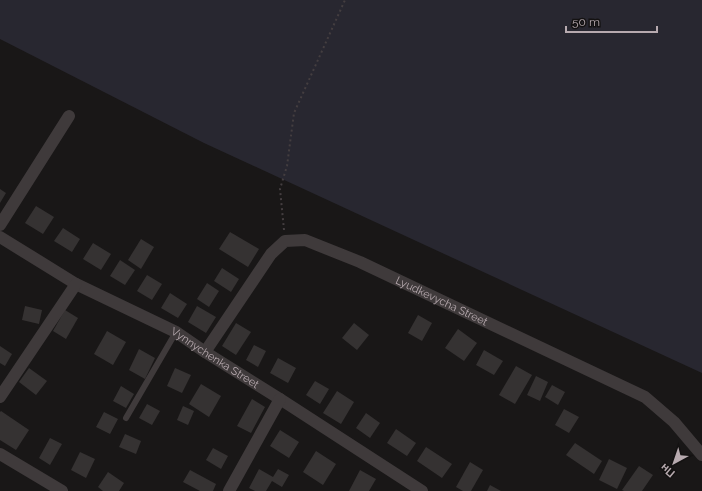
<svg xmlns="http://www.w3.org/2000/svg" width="702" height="491" font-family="Raleway,sans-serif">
<rect width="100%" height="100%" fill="#191717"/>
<path fill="#282730" d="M 0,0 L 702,0 L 702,373 L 204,143 L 0,39 Z"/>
<g fill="#353232">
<path d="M 0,189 L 6,193 L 0,203 Z"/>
<path d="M 36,206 L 54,217 L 43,234 L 25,223 Z"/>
<path d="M 63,228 L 80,239 L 72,252 L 54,241 Z"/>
<path d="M 230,232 L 259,249 L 248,267 L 219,249 Z"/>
<path d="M 141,239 L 154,247 L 141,269 L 128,260 Z"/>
<path d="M 93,243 L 111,254 L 101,270 L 83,259 Z"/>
<path d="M 120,260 L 135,270 L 125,285 L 110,276 Z"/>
<path d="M 222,268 L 239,279 L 231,292 L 214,281 Z"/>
<path d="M 147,275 L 162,284 L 152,300 L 137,291 Z"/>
<path d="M 207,283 L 219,291 L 209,307 L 197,299 Z"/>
<path d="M 170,293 L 187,304 L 178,318 L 161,308 Z"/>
<path d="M 25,306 L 42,310 L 39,324 L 22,320 Z"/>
<path d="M 197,306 L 216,317 L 206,333 L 188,322 Z"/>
<path d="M 65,310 L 78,318 L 66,339 L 53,331 Z"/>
<path d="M 418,315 L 432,323 L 422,341 L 408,333 Z"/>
<path d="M 236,323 L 251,332 L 236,355 L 222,346 Z"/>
<path d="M 354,323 L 369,335 L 357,350 L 342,338 Z"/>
<path d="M 458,329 L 477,343 L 464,361 L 445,348 Z"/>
<path d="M 107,331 L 126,342 L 113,365 L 94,354 Z"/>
<path d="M 254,345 L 266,351 L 258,367 L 246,360 Z"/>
<path d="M 0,346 L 12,354 L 5,366 L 0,363 Z"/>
<path d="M 139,349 L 155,358 L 145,379 L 129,370 Z"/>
<path d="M 484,350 L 503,361 L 494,375 L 476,365 Z"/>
<path d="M 278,358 L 296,368 L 288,383 L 270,373 Z"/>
<path d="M 516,366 L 532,375 L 515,404 L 499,395 Z"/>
<path d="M 29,368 L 47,381 L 36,395 L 19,382 Z"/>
<path d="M 175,368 L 191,375 L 182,393 L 167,386 Z"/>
<path d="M 536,376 L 548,382 L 540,401 L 527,395 Z"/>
<path d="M 315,381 L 329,389 L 320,404 L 306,395 Z"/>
<path d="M 201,384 L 221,396 L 209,417 L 189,404 Z"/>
<path d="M 552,385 L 565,392 L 558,405 L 545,397 Z"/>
<path d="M 121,386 L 134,394 L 126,408 L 113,401 Z"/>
<path d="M 337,391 L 354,402 L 341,424 L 323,413 Z"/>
<path d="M 252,399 L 265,407 L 251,433 L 237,426 Z"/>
<path d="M 147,404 L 160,411 L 152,425 L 139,418 Z"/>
<path d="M 183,406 L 194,411 L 188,425 L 177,420 Z"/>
<path d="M 564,409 L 579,417 L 569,433 L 555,425 Z"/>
<path d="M 1,411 L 29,430 L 16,450 L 0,440 L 0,412 Z"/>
<path d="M 104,412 L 118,419 L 110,434 L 96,427 Z"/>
<path d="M 366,413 L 380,423 L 370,438 L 356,428 Z"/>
<path d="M 396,429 L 416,443 L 407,456 L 387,443 Z"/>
<path d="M 280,430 L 299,442 L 289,458 L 270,446 Z"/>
<path d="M 125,434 L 141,441 L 136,454 L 119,447 Z"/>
<path d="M 50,438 L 62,444 L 50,465 L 39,458 Z"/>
<path d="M 575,443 L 602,461 L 594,474 L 566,455 Z"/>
<path d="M 426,447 L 452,464 L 442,478 L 417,461 Z"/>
<path d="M 213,448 L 228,456 L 221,469 L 206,460 Z"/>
<path d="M 316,451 L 336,464 L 323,485 L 303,472 Z"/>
<path d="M 80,452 L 95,459 L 86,478 L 71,470 Z"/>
<path d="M 609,459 L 627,468 L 617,489 L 599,480 Z"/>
<path d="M 470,462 L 483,470 L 471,491 L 463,491 L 456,487 Z"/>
<path d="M 639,466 L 653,475 L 642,491 L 624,491 L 622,490 Z"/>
<path d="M 259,469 L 273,477 L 278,469 L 289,475 L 282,487 L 272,481 L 266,491 L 255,491 L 249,488 Z"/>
<path d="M 190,470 L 216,484 L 213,491 L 200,491 L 183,482 Z"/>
<path d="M 360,470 L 376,479 L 369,491 L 349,491 Z"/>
<path d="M 108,472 L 124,483 L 119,491 L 103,491 L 98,487 Z"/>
<path d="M 490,485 L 501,491 L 487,491 Z"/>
</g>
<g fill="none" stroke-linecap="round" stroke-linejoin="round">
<path stroke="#443e40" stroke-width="2" stroke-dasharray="2 3" stroke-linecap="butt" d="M 284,230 L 280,189 L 287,166 L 294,113 L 345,0"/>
<path stroke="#3f3a3b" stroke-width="6" d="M 126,418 L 176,332"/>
<g stroke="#3f3a3b" stroke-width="12">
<path d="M 0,225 L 69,116"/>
<path id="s1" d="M 0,237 L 76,284 L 176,332 L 205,352 L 280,399 L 422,491"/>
<path id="s2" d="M 205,352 L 271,254 L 285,241 L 305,240 L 360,262 L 645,397 L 674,422 L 702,455"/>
<path d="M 0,397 L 76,284"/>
<path d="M 0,454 L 62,491"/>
<path d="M 229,491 L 280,399"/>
</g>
</g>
<g text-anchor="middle" stroke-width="4" stroke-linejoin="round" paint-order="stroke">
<g font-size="11" fill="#b7aaaf" stroke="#141212">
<text dy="4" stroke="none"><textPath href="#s2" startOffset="307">Lyudkevycha Street</textPath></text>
<text dy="4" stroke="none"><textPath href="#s1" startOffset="247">Vynnychenka Street</textPath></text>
</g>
</g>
<g transform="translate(674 463) rotate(220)" stroke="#141212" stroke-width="3" paint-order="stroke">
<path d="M0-3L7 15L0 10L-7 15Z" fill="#b7aaaf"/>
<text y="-6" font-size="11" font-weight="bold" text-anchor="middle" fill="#b7aaaf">Пн</text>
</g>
<path d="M566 26v6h91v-6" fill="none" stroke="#b7aaaf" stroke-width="2"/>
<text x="572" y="26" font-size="12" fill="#b7aaaf" stroke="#141212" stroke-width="3" paint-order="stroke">50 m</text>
</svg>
